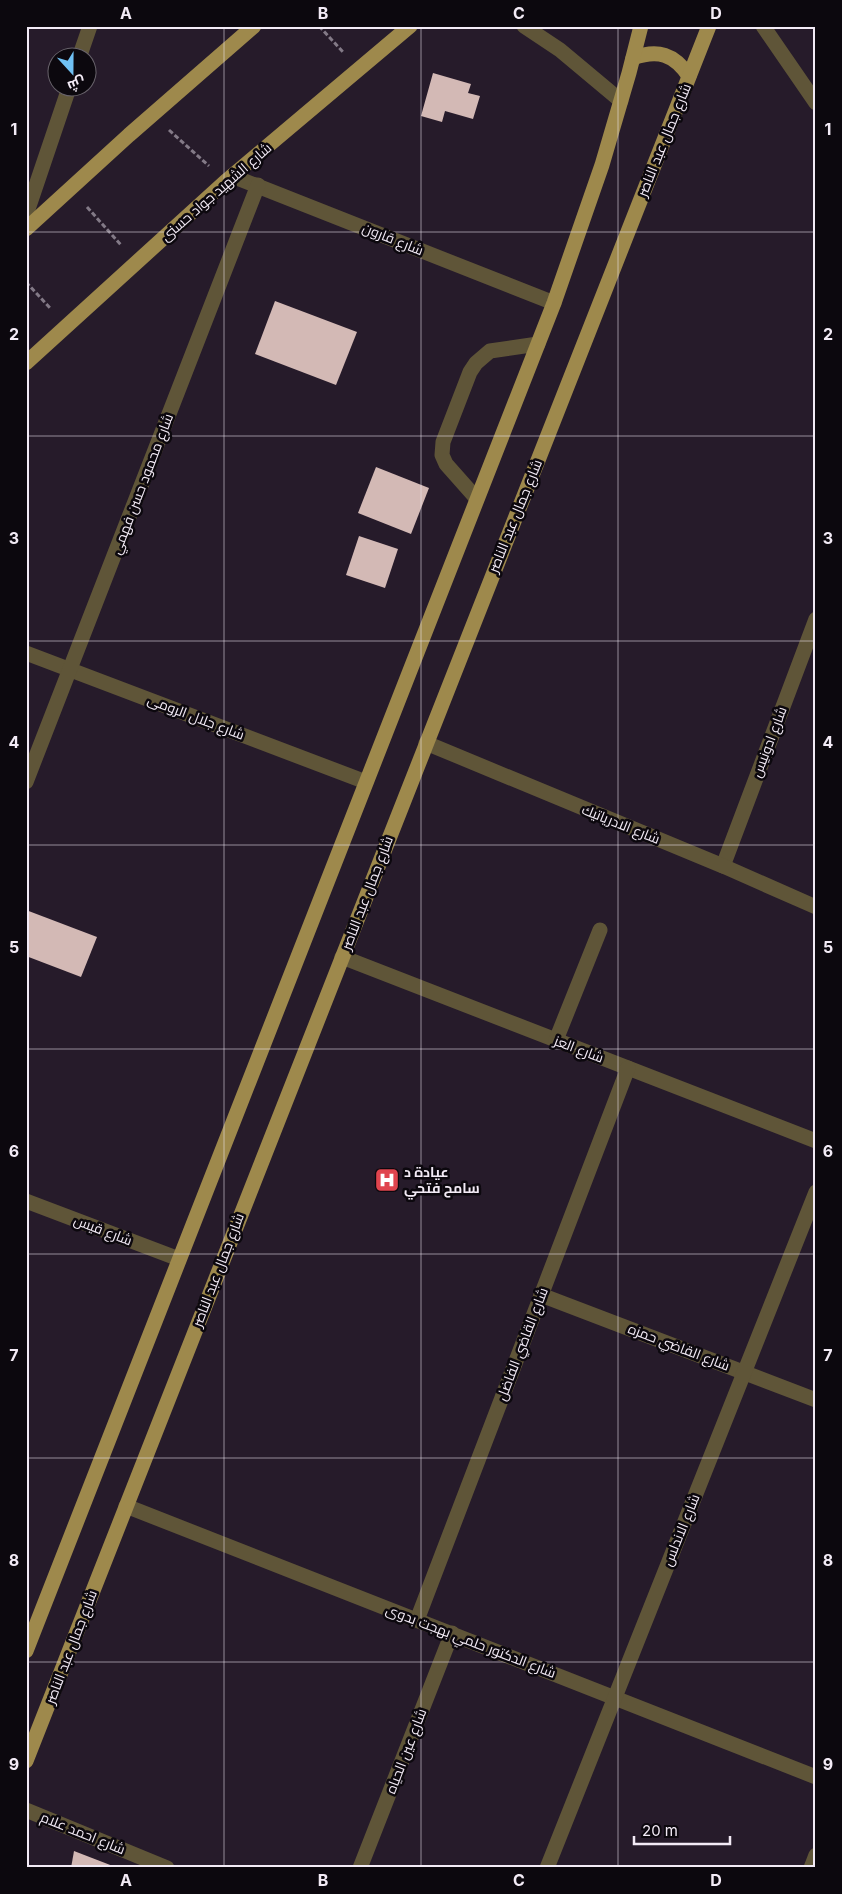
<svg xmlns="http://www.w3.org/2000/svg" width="842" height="1894" font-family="Inter,Cairo,sans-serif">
<rect width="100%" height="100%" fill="#261b2a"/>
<g fill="#d3b9b5">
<path d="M 433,73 L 471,84 L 468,93 L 480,96 L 473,119 L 445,111 L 442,122 L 421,116 Z"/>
<path d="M 275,301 L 357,332 L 336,385 L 255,354 Z"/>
<path d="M 376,467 L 429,488 L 411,534 L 358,513 Z"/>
<path d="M 359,536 L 398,549 L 385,588 L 346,575 Z"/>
<path d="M 26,910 L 97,937 L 81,977 L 26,956 Z"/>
<path d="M 74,1851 L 118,1868 L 71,1868 Z"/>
</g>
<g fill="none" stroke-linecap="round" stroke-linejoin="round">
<g stroke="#837a87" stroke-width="3" stroke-dasharray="5 2.5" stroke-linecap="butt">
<path d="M 319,26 L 343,52"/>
<path d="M 169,130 L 209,166"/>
<path d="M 87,207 L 121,245"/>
<path d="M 26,282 L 51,309"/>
</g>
<g stroke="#5f5538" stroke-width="15">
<path d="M 524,26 L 560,50 L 621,101"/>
<path d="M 477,499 L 446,464 L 442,455 L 443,442 L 470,372 L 476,363 L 490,351 L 538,344"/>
</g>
<g stroke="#5f5538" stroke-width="15">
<path d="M 79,58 L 90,26"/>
<path d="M 232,176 L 554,303"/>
<path d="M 26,215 L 69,88"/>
<path d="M 26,653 L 366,782"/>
<path d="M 26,782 L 258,185"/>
<path d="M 723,866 L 816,619"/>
<path d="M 342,957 L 816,1141"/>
<path d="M 556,1040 L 600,930"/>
<path d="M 26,1201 L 179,1259"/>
<path d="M 541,1295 L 816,1400"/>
<path d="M 126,1506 L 816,1777"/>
<path d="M 417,1620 L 628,1068"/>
<path d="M 26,1810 L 167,1868"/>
<path d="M 360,1868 L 452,1633"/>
<path d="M 547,1868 L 816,1192"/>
<path d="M 811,1868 L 816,1855"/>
</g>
<g stroke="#5f5538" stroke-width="15">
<path d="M 763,26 L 816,103"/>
<path d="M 426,743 L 723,866 L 816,907"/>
</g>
<g stroke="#9e894c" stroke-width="15">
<path d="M 633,58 C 658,49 674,54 689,76"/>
<path d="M 26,229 L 129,135 L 254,26"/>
<path d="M 26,363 L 225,182 L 410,26"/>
<path d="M 26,1651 L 554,303 L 602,165 L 629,73 L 641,26"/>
<path d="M 26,1761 L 709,26"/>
</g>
</g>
<path fill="none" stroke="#f3ebf6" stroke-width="1" stroke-opacity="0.55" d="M 224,26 L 224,1868M 421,26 L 421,1868M 618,26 L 618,1868M 26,232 L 816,232M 26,436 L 816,436M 26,641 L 816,641M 26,845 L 816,845M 26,1049 L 816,1049M 26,1254 L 816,1254M 26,1458 L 816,1458M 26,1662 L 816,1662"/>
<defs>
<symbol id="hospital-square" viewBox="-11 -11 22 22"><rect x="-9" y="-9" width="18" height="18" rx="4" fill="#e0444e" stroke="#0c080e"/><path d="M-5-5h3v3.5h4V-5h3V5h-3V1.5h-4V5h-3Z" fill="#fff"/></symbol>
</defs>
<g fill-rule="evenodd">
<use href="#hospital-square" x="373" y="1166" width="28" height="28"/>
</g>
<g text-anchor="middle" stroke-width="5" stroke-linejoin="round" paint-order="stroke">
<g font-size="14" fill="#f3ebf6" stroke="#0c080e">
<text transform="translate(664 140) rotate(-68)" y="5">شارع جمال عبد الناصر</text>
<text transform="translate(216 192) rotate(-41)" y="5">شارع الشهيد جواد حسنى</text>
<text transform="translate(393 239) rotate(22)" y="5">شارع قارون</text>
<text transform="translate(142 484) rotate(-69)" y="5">شارع محمود حسن فهمي</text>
<text transform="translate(515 516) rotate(-68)" y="5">شارع جمال عبد الناصر</text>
<text transform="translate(196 717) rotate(21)" y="5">شارع جلال الرومى</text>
<text transform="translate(769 742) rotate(-69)" y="5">شارع ادونيس</text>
<text transform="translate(621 824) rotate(22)" y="5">شارع الادرياتيك</text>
<text transform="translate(367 893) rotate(-69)" y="5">شارع جمال عبد الناصر</text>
<text transform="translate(579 1049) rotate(21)" y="5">شارع العز</text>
<text transform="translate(103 1230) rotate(21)" y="5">شارع قيس</text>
<text transform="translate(218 1270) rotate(-69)" y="5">شارع جمال عبد الناصر</text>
<text transform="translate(522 1344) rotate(-69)" y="5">شارع القاضي الفاضل</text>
<text transform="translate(679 1347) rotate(21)" y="5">شارع القاضي حمزه</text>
<text transform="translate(681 1530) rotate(-68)" y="5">شارع الاندلس</text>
<text transform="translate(471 1641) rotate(21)" y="5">شارع الدكتور حلمي بهجت بدوى</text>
<text transform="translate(71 1647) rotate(-69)" y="5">شارع جمال عبد الناصر</text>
<text transform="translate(406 1751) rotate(-69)" y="5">شارع عين الحياه</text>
<text transform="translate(83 1833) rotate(22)" y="5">شارع احمد علام</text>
</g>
<g font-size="14" font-weight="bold" fill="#f3ebf6" stroke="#0c080e" text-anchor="start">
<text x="404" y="1177">عيادة د<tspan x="404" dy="16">سامح فتحي</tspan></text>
</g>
</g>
<rect width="842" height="1894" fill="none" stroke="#0c080e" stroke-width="55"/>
<g transform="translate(72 72) rotate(159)"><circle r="24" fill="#0c080e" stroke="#68636b"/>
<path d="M0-4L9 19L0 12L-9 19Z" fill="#70c1f4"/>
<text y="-8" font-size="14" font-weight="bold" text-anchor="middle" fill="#f3ebf6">ش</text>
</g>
<path d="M634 1836v8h96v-8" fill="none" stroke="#f3ebf6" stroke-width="2.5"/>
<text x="642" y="1836" font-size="15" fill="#f3ebf6" stroke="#0c080e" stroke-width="4" paint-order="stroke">20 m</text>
<rect x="28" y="28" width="786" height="1838" fill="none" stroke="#f3ebf6" stroke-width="2"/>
<g font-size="16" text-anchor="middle" font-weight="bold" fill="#f3ebf6">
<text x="126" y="19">A</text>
<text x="323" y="19">B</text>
<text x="519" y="19">C</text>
<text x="716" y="19">D</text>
<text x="14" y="135">1</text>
<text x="828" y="135">1</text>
<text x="14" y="340">2</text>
<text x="828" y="340">2</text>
<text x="14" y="544">3</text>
<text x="828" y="544">3</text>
<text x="14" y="748">4</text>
<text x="828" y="748">4</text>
<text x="14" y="953">5</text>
<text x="828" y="953">5</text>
<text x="14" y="1157">6</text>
<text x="828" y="1157">6</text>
<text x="14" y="1361">7</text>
<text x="828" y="1361">7</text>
<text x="14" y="1566">8</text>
<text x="828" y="1566">8</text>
<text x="14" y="1770">9</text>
<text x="828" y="1770">9</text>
<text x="126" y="1886">A</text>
<text x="323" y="1886">B</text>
<text x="519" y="1886">C</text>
<text x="716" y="1886">D</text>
</g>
</svg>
